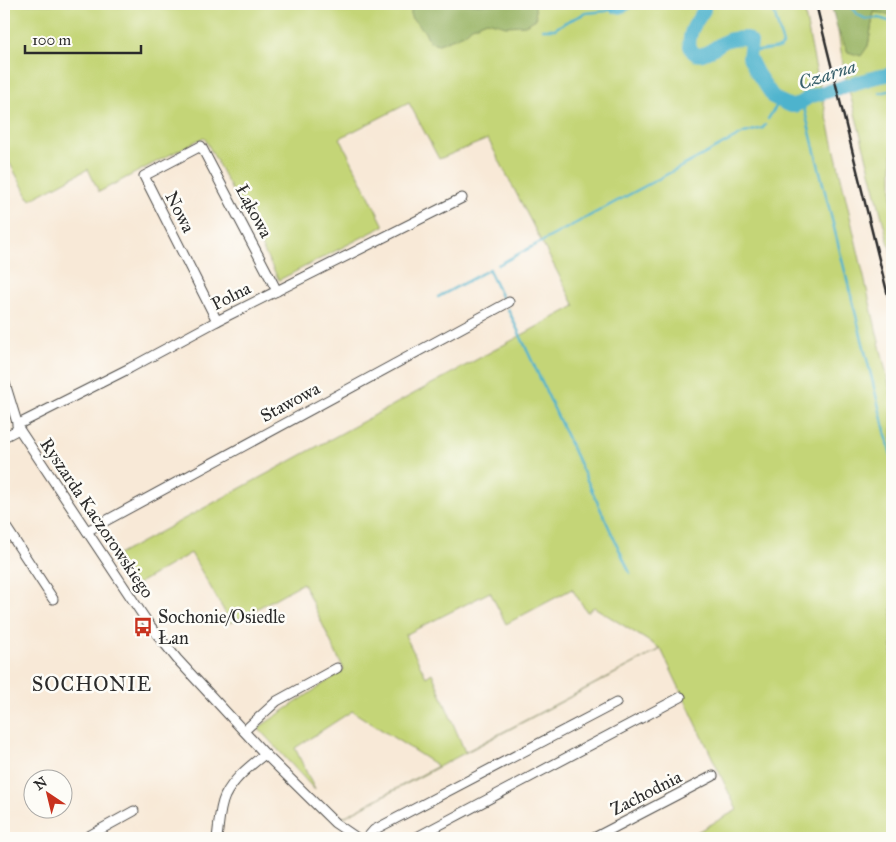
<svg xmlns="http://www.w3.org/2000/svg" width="896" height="842" font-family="'IM FELL Great Primer',serif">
<rect width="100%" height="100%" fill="#fdfcf7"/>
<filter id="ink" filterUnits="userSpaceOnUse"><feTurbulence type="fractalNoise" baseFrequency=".02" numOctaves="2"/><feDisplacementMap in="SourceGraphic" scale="10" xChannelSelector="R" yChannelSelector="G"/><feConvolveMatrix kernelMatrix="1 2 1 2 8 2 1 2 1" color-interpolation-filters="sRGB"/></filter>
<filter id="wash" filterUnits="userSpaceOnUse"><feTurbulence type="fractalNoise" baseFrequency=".0096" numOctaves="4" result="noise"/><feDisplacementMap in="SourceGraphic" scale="20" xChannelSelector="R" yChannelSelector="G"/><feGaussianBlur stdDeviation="1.12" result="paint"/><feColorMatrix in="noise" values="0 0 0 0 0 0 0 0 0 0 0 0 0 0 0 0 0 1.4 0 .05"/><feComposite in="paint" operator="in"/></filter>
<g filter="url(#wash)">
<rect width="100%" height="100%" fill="#f8e9d7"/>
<g fill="#c4d577" stroke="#788051" fill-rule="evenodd">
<path d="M 4,4 L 803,4 L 815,65 L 892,398 L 892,838 L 686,838 L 737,810 L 661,649 L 342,818 L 438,766 L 352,711 L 295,748 L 315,790 L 258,728 L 344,670 L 303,583 L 231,623 L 191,553 L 136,585 L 116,556 L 575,306 L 488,139 L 439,159 L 409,103 L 340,138 L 384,226 L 279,280 L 204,137 L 99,192 L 88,169 L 30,200 L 4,153 ZM 572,589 L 587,612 L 594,607 L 661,649 L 465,752 L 432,673 L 426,677 L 405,635 L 490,592 L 506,624 Z"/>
<path d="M 874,12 L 892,15 L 892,256 L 844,71 L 838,31 L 848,52 L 868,46 Z"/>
</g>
<g fill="#9bb668" stroke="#63704a">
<path d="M 408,4 L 533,4 L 535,6 L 536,19 L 525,25 L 506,26 L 487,21 L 472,27 L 464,34 L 439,44 L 430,42 C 426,32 420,25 411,18 L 411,8 Z"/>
<path d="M 831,4 L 892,4 L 892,15 L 874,12 L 868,46 L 861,56 L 848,52 L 838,31 Z"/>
</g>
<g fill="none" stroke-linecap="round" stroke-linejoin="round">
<g stroke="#4eb3cd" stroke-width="2.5">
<path d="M 849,4 L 858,15 L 866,19 L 879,18 L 892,22"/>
<path d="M 543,29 L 555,29 L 564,23 L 586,13 L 607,11 L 615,6"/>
<path d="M 750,52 L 780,48 L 783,45 L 772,4"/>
<path d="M 880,93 L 892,90"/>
<path d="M 802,100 L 892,459"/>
<path d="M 768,119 L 779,102"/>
<path d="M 498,265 L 744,133 L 763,128 L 765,125"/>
<path d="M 489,270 L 502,298"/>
<path d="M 438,297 L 490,269"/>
<path d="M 508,309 L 630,573"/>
</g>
<g stroke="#4eb3cd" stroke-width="14">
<path d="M 613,4 L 615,6 L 619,7 L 626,4"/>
<path d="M 703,4 L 704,10 C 700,17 695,23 692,30 C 690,36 688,44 691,49 C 699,65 719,42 728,40 C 734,38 741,38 747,38 L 751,42 L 749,57 L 757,73 L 774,98 L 791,106 L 795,106 L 809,97 L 876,77 L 892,74"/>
</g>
</g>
</g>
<g filter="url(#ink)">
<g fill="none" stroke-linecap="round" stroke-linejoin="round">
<defs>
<g id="minor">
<path d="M 217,321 L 144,176 L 201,146 L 277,291"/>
<path d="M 4,380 L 19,429 L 148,623 L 177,659 L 265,754 L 335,823 L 357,838"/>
<path d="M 17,425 L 130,368 L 217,321 L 462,198"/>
<path d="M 4,437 L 19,429"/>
<path d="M 4,524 L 53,599"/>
<path d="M 87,531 L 509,302"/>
<path d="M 244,731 L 277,701 L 337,668"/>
<path d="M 85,838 L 134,811"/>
<path d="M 217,838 C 219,825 219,809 225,796 C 234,778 250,766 265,754"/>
<path d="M 367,838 L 374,830 L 616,703"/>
<path d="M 415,838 L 681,697"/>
<path d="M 594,838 L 713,776"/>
</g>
</defs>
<use href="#minor" stroke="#4a4845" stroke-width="11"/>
<use href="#minor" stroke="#fff" stroke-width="9"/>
<path stroke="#2b2b2b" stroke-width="2.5" d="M 816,4 L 892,312"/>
</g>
</g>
<defs>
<symbol id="bus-bare" viewBox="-9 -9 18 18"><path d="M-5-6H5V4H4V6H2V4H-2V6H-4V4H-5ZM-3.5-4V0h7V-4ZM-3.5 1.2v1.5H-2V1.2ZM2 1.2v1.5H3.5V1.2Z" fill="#c8321e" stroke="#fdfcf7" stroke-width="2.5" paint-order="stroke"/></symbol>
</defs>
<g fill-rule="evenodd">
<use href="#bus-bare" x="129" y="613" width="28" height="28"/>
</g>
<g text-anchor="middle" stroke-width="5" stroke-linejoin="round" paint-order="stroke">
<g font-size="18" fill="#2b2b2b" stroke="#fdfcf7">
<text transform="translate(254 211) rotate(62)" y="6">Łąkowa</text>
<text transform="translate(180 212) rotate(63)" y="6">Nowa</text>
<text transform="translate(231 296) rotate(-27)" y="6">Polna</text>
<text transform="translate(290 402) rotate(-28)" y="6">Stawowa</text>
<text transform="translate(97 518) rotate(56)" y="6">Ryszarda Kaczorowskiego</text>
<text transform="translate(646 793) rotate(-27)" y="6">Zachodnia</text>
</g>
<g font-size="18" fill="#2b2b2b" stroke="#fdfcf7" text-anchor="start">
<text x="158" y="623">Sochonie/Osiedle<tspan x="158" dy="21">Łan</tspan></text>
</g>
<g font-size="19" font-style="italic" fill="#39616c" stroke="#fdfcf7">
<text transform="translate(827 74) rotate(-18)" y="7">Czarna</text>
</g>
<g font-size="20" letter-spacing="1" fill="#2b2b2b" stroke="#fdfcf7">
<text x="92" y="691">SOCHONIE</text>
</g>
</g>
<rect width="896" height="842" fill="none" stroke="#fdfcf7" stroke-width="20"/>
<g transform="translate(48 794) rotate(325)"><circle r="24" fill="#fdfcf7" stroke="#a9a8a5"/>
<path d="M0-4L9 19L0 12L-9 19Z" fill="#c8321e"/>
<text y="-8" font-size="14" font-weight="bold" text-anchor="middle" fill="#2b2b2b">N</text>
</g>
<path d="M25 45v8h116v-8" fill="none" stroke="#2b2b2b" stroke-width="2.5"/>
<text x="32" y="45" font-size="15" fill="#2b2b2b" stroke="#fdfcf7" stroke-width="4" paint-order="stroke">100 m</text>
</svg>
